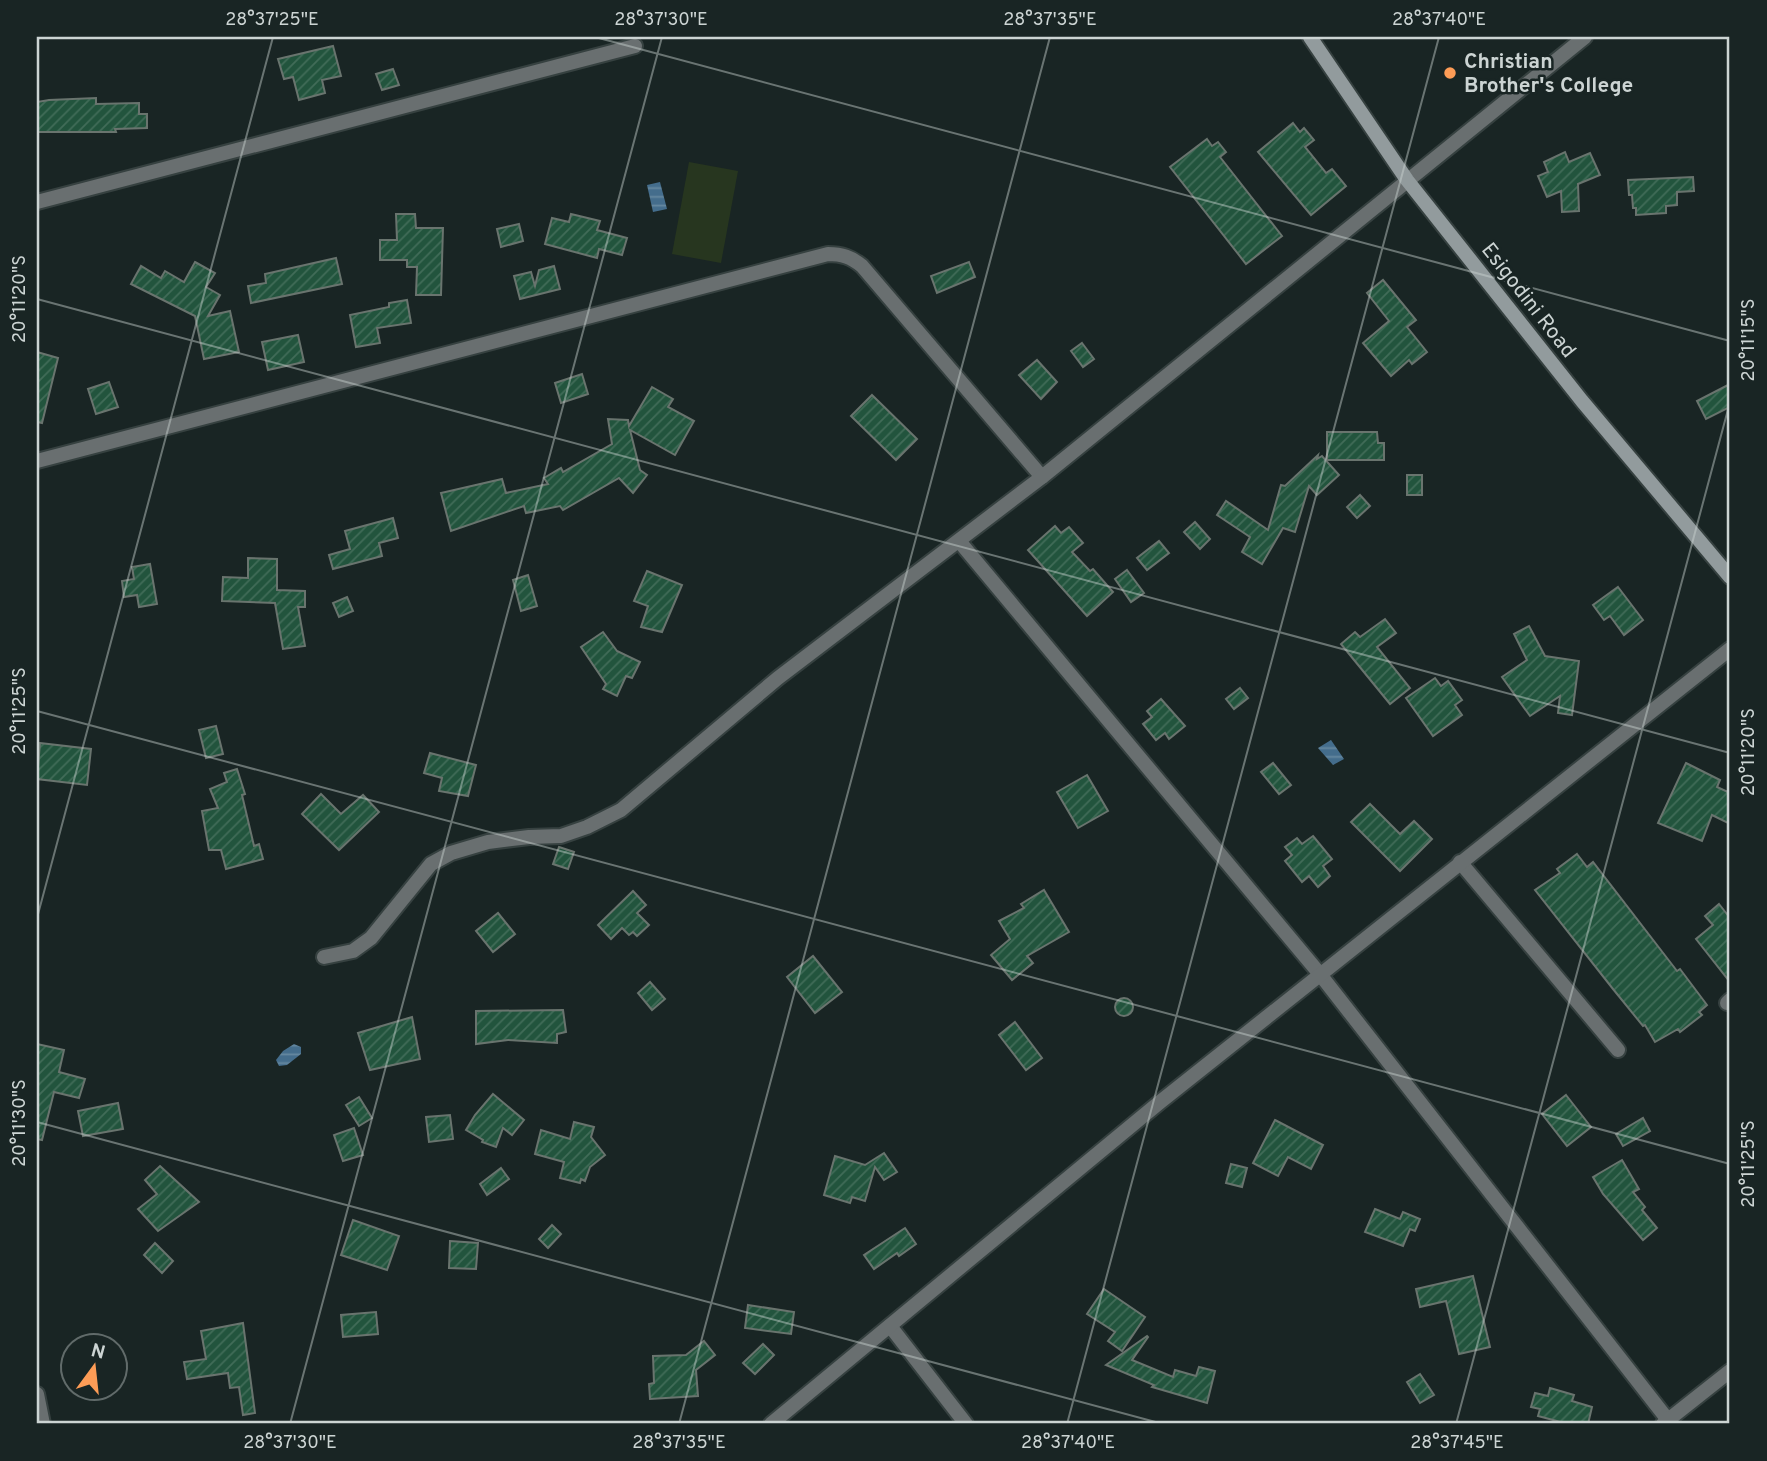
<svg xmlns="http://www.w3.org/2000/svg" width="1767" height="1461" font-family="Overpass,sans-serif">
<defs>
<pattern id="water-rules" width="6" height="5" patternUnits="userSpaceOnUse" patternTransform="scale(1.75)"><rect width="6" height="5" fill="#446d8c"/><path d="M0 2.5h6" fill="none" stroke="#6688a0"/></pattern>
<pattern id="building-hatch" width="6" height="6" patternUnits="userSpaceOnUse" patternTransform="scale(1.75)"><rect width="6" height="6" fill="#22543d"/><path d="M-1 1l2-2M0 6l6-6M5 7l2-2" fill="none" stroke="#416c58"/></pattern>
</defs>
<rect width="100%" height="100%" fill="#192524"/>
<path fill="#27361f" d="M 689,162 L 738,171 L 721,263 L 672,254 Z"/>
<g fill="url(#water-rules)">
<path d="M 660,182 L 667,209 L 653,212 L 647,185 Z"/>
<path d="M 1331,740 L 1344,759 L 1333,765 L 1318,748 Z"/>
<path d="M 294,1044 L 301,1047 L 301,1054 L 287,1065 L 279,1066 L 276,1060 L 283,1051 Z"/>
</g>
<g fill="url(#building-hatch)" stroke="#69746e" stroke-width="2">
<path d="M 333,46 L 341,76 L 322,80 L 325,93 L 299,100 L 293,77 L 284,79 L 278,59 Z"/>
<path d="M 393,69 L 399,85 L 382,90 L 376,74 Z"/>
<path d="M 96,98 L 96,104 L 139,103 L 139,114 L 147,114 L 147,128 L 115,129 L 116,132 L 37,132 L 37,102 L 49,100 Z"/>
<path d="M 1293,123 L 1300,132 L 1304,128 L 1314,140 L 1305,147 L 1326,173 L 1332,169 L 1346,186 L 1311,215 L 1258,152 Z"/>
<path d="M 1207,139 L 1212,146 L 1218,142 L 1226,152 L 1220,157 L 1282,236 L 1246,264 L 1170,167 Z"/>
<path d="M 1565,152 L 1569,162 L 1590,153 L 1600,175 L 1578,184 L 1579,211 L 1562,212 L 1561,191 L 1547,197 L 1538,176 L 1548,172 L 1544,162 Z"/>
<path d="M 1693,177 L 1694,191 L 1677,192 L 1677,205 L 1666,206 L 1666,213 L 1636,215 L 1636,208 L 1633,208 L 1632,195 L 1629,195 L 1628,180 Z"/>
<path d="M 396,214 L 415,214 L 416,228 L 443,228 L 441,295 L 416,295 L 417,267 L 407,267 L 407,260 L 380,260 L 380,240 L 397,240 Z"/>
<path d="M 571,214 L 600,221 L 597,230 L 627,238 L 622,255 L 599,249 L 597,258 L 545,244 L 552,218 L 569,222 Z"/>
<path d="M 519,224 L 523,241 L 501,247 L 497,229 Z"/>
<path d="M 336,258 L 342,284 L 251,303 L 248,286 L 266,283 L 265,274 Z"/>
<path d="M 195,262 L 215,273 L 206,287 L 220,295 L 208,316 L 230,311 L 239,352 L 204,359 L 195,316 L 131,284 L 141,266 L 161,278 L 165,271 L 184,282 Z"/>
<path d="M 969,262 L 975,277 L 937,293 L 931,276 Z"/>
<path d="M 554,266 L 560,289 L 520,299 L 514,276 L 531,272 L 535,286 L 539,270 Z"/>
<path d="M 1383,280 L 1416,320 L 1407,327 L 1427,352 L 1412,364 L 1409,360 L 1391,376 L 1363,343 L 1389,321 L 1367,293 Z"/>
<path d="M 407,300 L 411,323 L 377,328 L 380,343 L 356,347 L 350,315 L 389,307 L 389,303 Z"/>
<path d="M 298,335 L 304,362 L 268,370 L 262,342 Z"/>
<path d="M 1082,343 L 1094,359 L 1083,367 L 1071,351 Z"/>
<path d="M 37,352 L 58,358 L 42,423 L 37,422 Z"/>
<path d="M 1037,360 L 1057,382 L 1041,399 L 1019,375 Z"/>
<path d="M 582,374 L 588,394 L 561,403 L 555,383 Z"/>
<path d="M 109,382 L 118,407 L 96,414 L 88,389 Z"/>
<path d="M 1730,384 L 1730,407 L 1706,419 L 1697,401 Z"/>
<path d="M 652,387 L 673,399 L 668,407 L 694,421 L 675,455 L 630,430 L 640,470 L 647,475 L 633,493 L 619,478 L 563,510 L 560,506 L 526,513 L 524,506 L 451,531 L 441,493 L 502,479 L 506,493 L 548,484 L 544,478 L 561,468 L 563,472 L 612,444 L 608,419 L 628,420 L 629,426 Z"/>
<path d="M 872,395 L 917,439 L 896,460 L 851,416 Z"/>
<path d="M 1327,432 L 1377,432 L 1378,443 L 1384,443 L 1384,460 L 1327,460 Z"/>
<path d="M 1318,455 L 1317,459 L 1322,456 L 1339,475 L 1317,495 L 1309,486 L 1295,532 L 1283,528 L 1262,564 L 1242,552 L 1250,537 L 1217,515 L 1226,501 L 1268,530 L 1281,485 L 1285,486 Z"/>
<rect x="1407" y="475" width="15" height="20"/>
<path d="M 1360,495 L 1370,506 L 1357,518 L 1347,507 Z"/>
<path d="M 393,518 L 398,538 L 379,543 L 382,556 L 333,569 L 329,555 L 350,549 L 345,531 Z"/>
<path d="M 1195,522 L 1210,539 L 1200,549 L 1184,532 Z"/>
<path d="M 1055,526 L 1061,533 L 1069,527 L 1083,543 L 1072,552 L 1090,571 L 1093,569 L 1113,592 L 1087,616 L 1028,550 Z"/>
<path d="M 1159,541 L 1169,553 L 1147,570 L 1137,558 Z"/>
<path d="M 248,558 L 277,559 L 277,590 L 305,591 L 305,607 L 298,607 L 305,646 L 283,649 L 275,603 L 222,601 L 223,577 L 248,578 Z"/>
<path d="M 150,564 L 157,604 L 139,607 L 137,595 L 124,597 L 122,581 L 134,579 L 132,567 Z"/>
<path d="M 1127,570 L 1144,593 L 1131,602 L 1115,579 Z"/>
<path d="M 647,571 L 682,585 L 662,632 L 641,627 L 648,606 L 634,601 Z"/>
<path d="M 528,575 L 537,606 L 521,611 L 513,580 Z"/>
<path d="M 1618,587 L 1643,620 L 1624,635 L 1610,616 L 1604,620 L 1593,605 Z"/>
<path d="M 347,597 L 353,611 L 339,617 L 333,603 Z"/>
<path d="M 1385,619 L 1396,633 L 1377,647 L 1410,688 L 1390,704 L 1341,644 L 1355,632 L 1360,637 Z"/>
<path d="M 1529,626 L 1545,656 L 1579,661 L 1572,715 L 1558,713 L 1560,696 L 1530,716 L 1502,677 L 1527,660 L 1514,634 Z"/>
<path d="M 603,632 L 617,651 L 640,662 L 632,678 L 626,676 L 617,696 L 603,689 L 606,684 L 581,647 Z"/>
<path d="M 1435,678 L 1441,686 L 1448,681 L 1462,700 L 1455,705 L 1462,715 L 1433,736 L 1406,698 Z"/>
<path d="M 1240,688 L 1248,698 L 1234,709 L 1226,699 Z"/>
<path d="M 1161,699 L 1185,726 L 1169,739 L 1165,733 L 1156,740 L 1143,724 L 1152,717 L 1147,711 Z"/>
<path d="M 216,726 L 223,754 L 206,758 L 199,730 Z"/>
<path d="M 40,743 L 91,749 L 87,785 L 37,779 Z"/>
<path d="M 430,753 L 476,765 L 468,796 L 439,791 L 442,778 L 424,773 Z"/>
<path d="M 1273,763 L 1291,785 L 1279,794 L 1261,772 Z"/>
<path d="M 1686,763 L 1720,780 L 1717,787 L 1730,793 L 1730,824 L 1712,815 L 1702,841 L 1658,823 Z"/>
<path d="M 237,769 L 245,794 L 242,795 L 254,846 L 259,844 L 263,859 L 226,869 L 221,850 L 209,850 L 202,811 L 218,808 L 210,789 L 227,782 L 224,773 Z"/>
<path d="M 1087,775 L 1108,811 L 1078,828 L 1057,792 Z"/>
<path d="M 321,794 L 341,814 L 363,795 L 379,812 L 339,850 L 302,814 Z"/>
<path d="M 1370,804 L 1400,834 L 1414,821 L 1432,839 L 1400,871 L 1351,822 Z"/>
<path d="M 1313,836 L 1332,859 L 1323,866 L 1330,876 L 1318,887 L 1309,876 L 1302,882 L 1285,861 L 1292,855 L 1285,847 L 1297,838 L 1302,844 Z"/>
<path d="M 559,847 L 574,852 L 568,869 L 553,864 Z"/>
<path d="M 1577,854 L 1587,867 L 1593,862 L 1677,971 L 1680,969 L 1707,1005 L 1699,1012 L 1702,1015 L 1680,1032 L 1678,1029 L 1655,1042 L 1645,1025 L 1643,1026 L 1613,989 L 1535,890 L 1560,873 L 1557,869 Z"/>
<path d="M 1044,890 L 1069,932 L 1027,956 L 1033,963 L 1012,980 L 991,955 L 1010,939 L 999,921 L 1024,908 L 1021,904 Z"/>
<path d="M 633,891 L 646,905 L 637,913 L 649,925 L 637,936 L 633,932 L 629,935 L 622,928 L 611,939 L 598,925 Z"/>
<path d="M 1719,904 L 1730,918 L 1730,982 L 1696,939 L 1713,925 L 1705,916 Z"/>
<path d="M 498,913 L 515,934 L 493,952 L 476,931 Z"/>
<path d="M 813,956 L 842,992 L 815,1013 L 787,977 Z"/>
<path d="M 650,982 L 665,999 L 652,1010 L 638,993 Z"/>
<circle cx="1124" cy="1007" r="9"/>
<path d="M 563,1010 L 566,1032 L 557,1034 L 557,1043 L 508,1040 L 476,1044 L 476,1011 Z"/>
<path d="M 412,1017 L 420,1059 L 370,1070 L 358,1033 Z"/>
<path d="M 1015,1022 L 1042,1058 L 1026,1070 L 999,1035 Z"/>
<path d="M 37,1044 L 64,1050 L 59,1072 L 85,1079 L 79,1098 L 54,1092 L 42,1140 L 37,1139 Z"/>
<path d="M 493,1094 L 524,1120 L 512,1135 L 503,1128 L 496,1147 L 482,1142 L 483,1140 L 466,1130 L 475,1115 Z"/>
<path d="M 1566,1095 L 1591,1127 L 1567,1146 L 1542,1114 Z"/>
<path d="M 359,1097 L 372,1118 L 359,1126 L 346,1105 Z"/>
<path d="M 118,1103 L 123,1129 L 83,1136 L 78,1111 Z"/>
<path d="M 450,1115 L 453,1139 L 429,1142 L 426,1117 Z"/>
<path d="M 1643,1118 L 1650,1131 L 1623,1146 L 1616,1134 Z"/>
<path d="M 1275,1120 L 1323,1145 L 1311,1169 L 1288,1157 L 1278,1176 L 1253,1163 Z"/>
<path d="M 574,1122 L 594,1127 L 591,1137 L 605,1155 L 590,1167 L 585,1181 L 581,1179 L 580,1183 L 560,1178 L 564,1162 L 535,1154 L 541,1130 L 570,1139 Z"/>
<path d="M 354,1128 L 363,1155 L 343,1161 L 334,1135 Z"/>
<path d="M 884,1153 L 897,1172 L 884,1180 L 875,1167 L 865,1201 L 852,1197 L 850,1203 L 824,1195 L 835,1156 L 865,1165 Z"/>
<path d="M 1622,1160 L 1639,1189 L 1633,1192 L 1645,1207 L 1642,1210 L 1657,1228 L 1643,1240 L 1603,1194 L 1593,1177 Z"/>
<path d="M 1231,1164 L 1247,1168 L 1242,1187 L 1226,1183 Z"/>
<path d="M 160,1166 L 199,1202 L 158,1231 L 138,1209 L 157,1194 L 145,1180 Z"/>
<path d="M 501,1168 L 509,1179 L 487,1195 L 480,1184 Z"/>
<path d="M 1375,1209 L 1400,1219 L 1403,1212 L 1420,1219 L 1415,1231 L 1410,1229 L 1403,1246 L 1365,1232 Z"/>
<path d="M 353,1220 L 399,1236 L 387,1270 L 341,1255 Z"/>
<path d="M 552,1225 L 561,1234 L 548,1248 L 539,1239 Z"/>
<path d="M 905,1228 L 916,1244 L 899,1256 L 897,1253 L 874,1269 L 864,1255 Z"/>
<path d="M 450,1241 L 478,1243 L 476,1269 L 449,1268 Z"/>
<path d="M 155,1243 L 173,1261 L 162,1273 L 144,1255 Z"/>
<path d="M 1473,1276 L 1490,1347 L 1459,1354 L 1446,1301 L 1420,1307 L 1416,1289 Z"/>
<path d="M 1104,1289 L 1145,1317 L 1122,1351 L 1108,1341 L 1115,1332 L 1087,1314 Z"/>
<path d="M 748,1305 L 794,1312 L 791,1334 L 745,1328 Z"/>
<path d="M 376,1312 L 378,1334 L 343,1337 L 341,1315 Z"/>
<path d="M 243,1323 L 255,1413 L 243,1415 L 239,1387 L 230,1388 L 228,1373 L 187,1379 L 184,1362 L 206,1359 L 201,1331 Z"/>
<path d="M 1147,1336 L 1148,1337 L 1132,1360 L 1173,1377 L 1175,1370 L 1196,1376 L 1199,1367 L 1215,1371 L 1207,1403 L 1152,1387 L 1154,1385 L 1106,1365 Z"/>
<path d="M 704,1341 L 715,1355 L 696,1370 L 698,1396 L 650,1399 L 649,1384 L 654,1383 L 653,1356 L 686,1355 Z"/>
<path d="M 763,1344 L 774,1355 L 755,1374 L 743,1363 Z"/>
<path d="M 1420,1374 L 1434,1395 L 1420,1403 L 1407,1382 Z"/>
<path d="M 1550,1388 L 1574,1395 L 1572,1401 L 1592,1407 L 1588,1424 L 1568,1424 L 1538,1416 L 1540,1409 L 1531,1407 L 1535,1393 L 1548,1396 Z"/>
</g>
<g fill="none" stroke-linecap="round" stroke-linejoin="round">
<defs>
<g id="minor">
<path d="M 37,202 L 635,46"/>
<path d="M 37,461 L 828,254 C 842,254 851,257 862,266 L 1042,477"/>
<path d="M 959,541 L 1319,973 L 1668,1420"/>
<path d="M 1460,862 L 1618,1050"/>
<path d="M 324,957 L 353,951 L 371,938 L 431,864 L 451,853 L 488,842 L 529,837 L 561,836 L 587,827 L 621,810 L 778,678 L 1042,477 L 1585,37"/>
<path d="M 1727,1003 L 1730,1000"/>
<path d="M 890,1326 L 966,1424"/>
<path d="M 37,1394 L 43,1424"/>
<path d="M 771,1424 L 1160,1102 L 1730,649"/>
<path d="M 1663,1424 L 1730,1371"/>
</g>
<path id="secondary" d="M 1310,37 L 1407,180 L 1582,401 L 1730,577"/>
</defs>
<use href="#minor" stroke="#364140" stroke-width="18"/>
<use href="#secondary" stroke="#364140" stroke-width="18"/>
<use href="#minor" stroke="#696f70" stroke-width="14"/>
<use href="#secondary" stroke="#929b9d" stroke-width="14"/>
</g>
<path fill="none" stroke="#ccd4d3" stroke-width="2" stroke-opacity="0.45" d="M 595,37 L 1730,341M 37,299 L 1730,753M 37,711 L 1730,1164M 37,918 L 273,37M 37,1122 L 1163,1424M 290,1424 L 662,37M 679,1424 L 1050,37M 1067,1424 L 1439,37M 1456,1424 L 1730,402"/>
<circle fill="#fd9c56" stroke="#192524" stroke-width="2.5" cx="1450" cy="73" r="7"/>
<g text-anchor="middle" stroke-width="5" stroke-linejoin="round" paint-order="stroke">
<g font-size="21" font-weight="bold" fill="#ccd4d3" stroke="#192524" text-anchor="start">
<text x="1464" y="68">Christian<tspan x="1464" dy="24">Brother's College</tspan></text>
</g>
<g font-size="21" fill="#ccd4d3" stroke="#192524">
<text transform="translate(1529 300) rotate(52)" y="7">Esigodini Road</text>
</g>
</g>
<rect width="1767" height="1461" fill="none" stroke="#192524" stroke-width="77"/>
<g transform="translate(94 1367) rotate(15)"><circle r="33" fill="#192524" stroke="#616b6a" stroke-width="2"/>
<path d="M0-5L12 26L0 18L-12 26Z" fill="#fd9c56"/>
<text y="-10" font-size="19" font-weight="bold" text-anchor="middle" fill="#ccd4d3">N</text>
</g>
<rect x="38" y="38" width="1690" height="1384" fill="none" stroke="#ccd4d3" stroke-width="2.5"/>
<g font-size="18" text-anchor="middle" fill="#ccd4d3">
<text x="272" y="25">28°37'25"E</text>
<text x="661" y="25">28°37'30"E</text>
<text x="1050" y="25">28°37'35"E</text>
<text x="1439" y="25">28°37'40"E</text>
<text transform="translate(19 299) rotate(-90)" y="6">20°11'20"S</text>
<text transform="translate(1748 340) rotate(-90)" y="6">20°11'15"S</text>
<text transform="translate(19 711) rotate(-90)" y="6">20°11'25"S</text>
<text transform="translate(1748 752) rotate(-90)" y="6">20°11'20"S</text>
<text transform="translate(19 1123) rotate(-90)" y="6">20°11'30"S</text>
<text transform="translate(1748 1164) rotate(-90)" y="6">20°11'25"S</text>
<text x="290" y="1448">28°37'30"E</text>
<text x="679" y="1448">28°37'35"E</text>
<text x="1068" y="1448">28°37'40"E</text>
<text x="1457" y="1448">28°37'45"E</text>
</g>
</svg>
